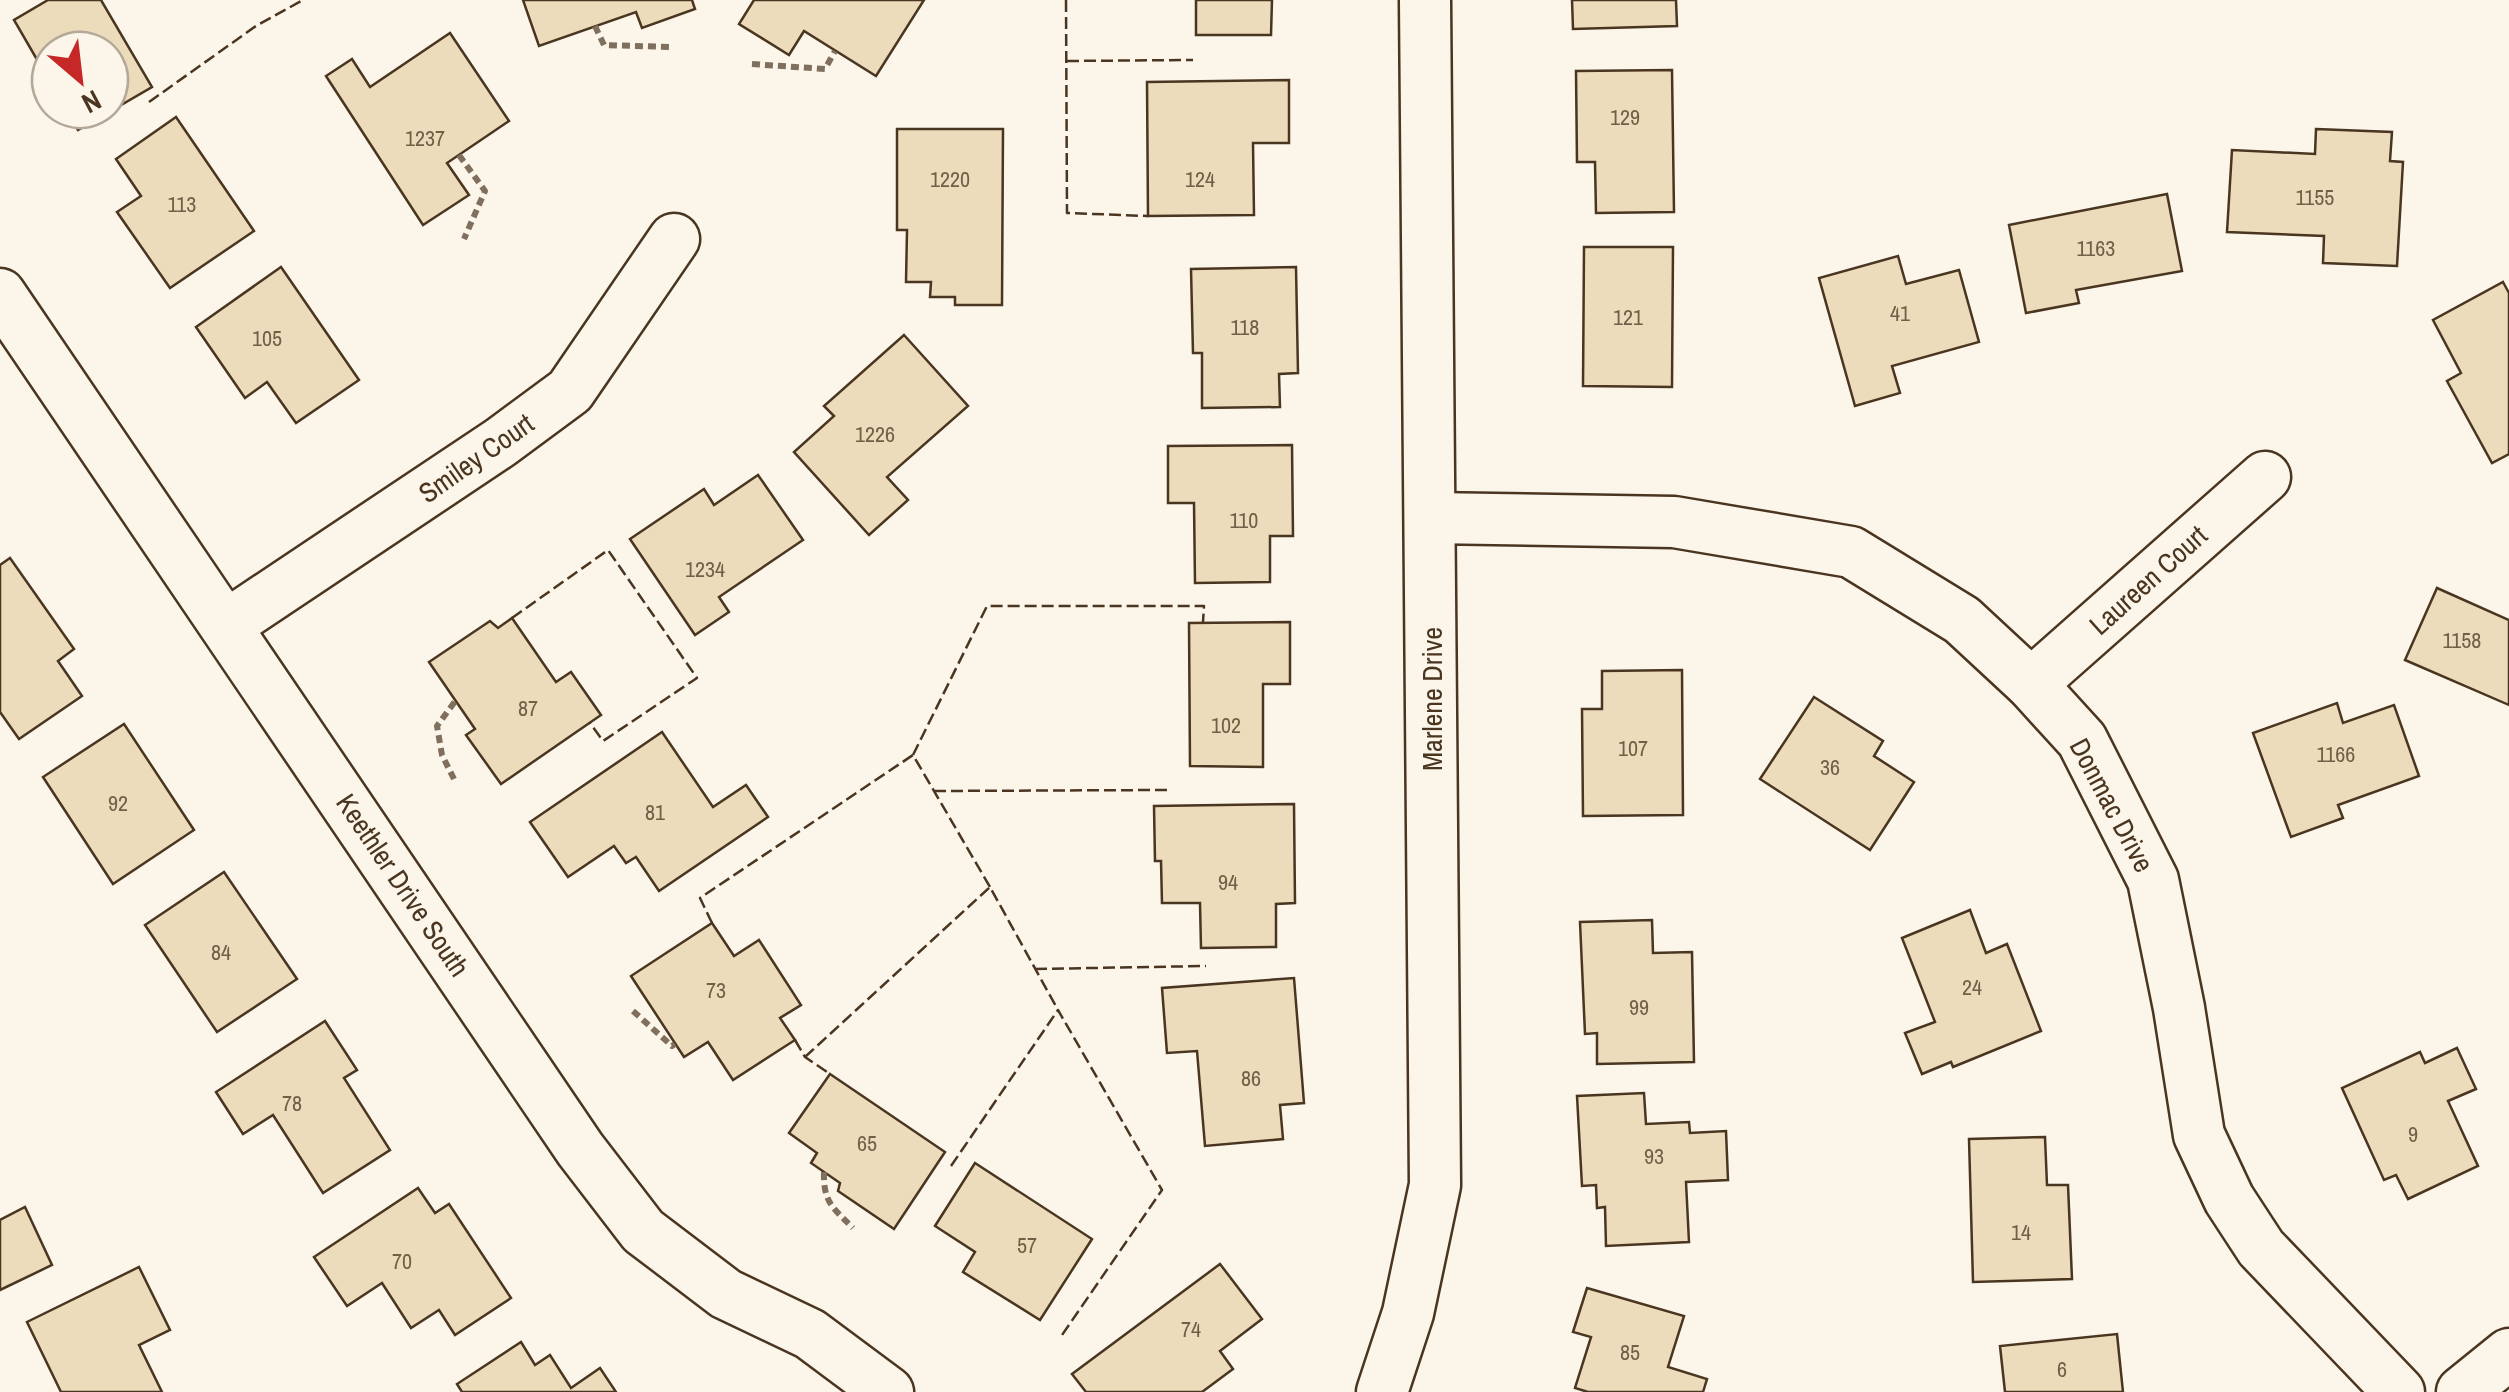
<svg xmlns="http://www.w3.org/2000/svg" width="2509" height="1392" font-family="'Archivo Narrow',sans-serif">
<rect width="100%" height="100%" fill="#fbf6e9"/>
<g fill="#ecdcbc" stroke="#4a3520" stroke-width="2.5">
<path d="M 48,0 L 101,0 L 152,87 L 78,130 L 66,110 L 110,110 L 110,50 L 50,50 L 50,82 L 14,20 Z"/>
<path d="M 523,0 L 692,0 L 695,9 L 642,28 L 636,12 L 539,46 Z"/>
<path d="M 754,0 L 924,0 L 876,76 L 804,31 L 789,55 L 739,24 Z"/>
<path d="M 1196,0 L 1272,0 L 1271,35 L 1196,35 Z"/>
<path d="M 1572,0 L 1676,0 L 1677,26 L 1573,29 Z"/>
<path d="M 450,33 L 509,121 L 447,163 L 469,195 L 423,225 L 326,76 L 352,59 L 370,87 Z"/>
<path d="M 1672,70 L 1674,212 L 1596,213 L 1595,162 L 1577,162 L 1576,71 Z"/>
<path d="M 1289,80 L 1289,143 L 1253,143 L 1254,215 L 1148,216 L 1147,82 Z"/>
<path d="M 176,117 L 254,231 L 170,288 L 117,212 L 141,196 L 116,159 Z"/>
<path d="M 897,129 L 1003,129 L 1002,305 L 955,305 L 955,297 L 930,297 L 931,282 L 906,282 L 907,230 L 897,230 Z"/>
<path d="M 2316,129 L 2392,132 L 2390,161 L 2403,162 L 2397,266 L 2323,263 L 2324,236 L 2227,232 L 2232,150 L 2315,154 Z"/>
<path d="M 2167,194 L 2182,271 L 2076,290 L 2079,303 L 2026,313 L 2009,225 Z"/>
<path d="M 1584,247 L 1673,247 L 1672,387 L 1583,386 Z"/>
<path d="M 1898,256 L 1906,284 L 1959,270 L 1979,342 L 1892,366 L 1900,393 L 1855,406 L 1819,278 Z"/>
<path d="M 281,267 L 359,380 L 296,423 L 267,382 L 245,398 L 196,327 Z"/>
<path d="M 1296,267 L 1298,373 L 1279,374 L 1280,407 L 1202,408 L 1202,353 L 1193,353 L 1191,269 Z"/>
<path d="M 2503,282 L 2509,293 L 2509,454 L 2492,463 L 2447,381 L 2461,373 L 2433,320 Z"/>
<path d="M 904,335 L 968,406 L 887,477 L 908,500 L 869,535 L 794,452 L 834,416 L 824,406 Z"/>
<path d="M 1292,445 L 1293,536 L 1270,536 L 1270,582 L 1195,583 L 1194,503 L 1168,503 L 1168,446 Z"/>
<path d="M 758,475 L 803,540 L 719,597 L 729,612 L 695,635 L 630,539 L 704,489 L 714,505 Z"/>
<path d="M 10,558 L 74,649 L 58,661 L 82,696 L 19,739 L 0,712 L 0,565 Z"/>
<path d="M 2437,588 L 2509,620 L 2509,705 L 2405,660 Z"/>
<path d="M 512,618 L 556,682 L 571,672 L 601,715 L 501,784 L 466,735 L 475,729 L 429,662 L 490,621 L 498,628 Z"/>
<path d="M 1290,622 L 1290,684 L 1263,684 L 1263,767 L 1190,766 L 1189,623 Z"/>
<path d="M 1682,670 L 1683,815 L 1583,816 L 1582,709 L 1602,709 L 1602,671 Z"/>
<path d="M 1814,697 L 1883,741 L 1874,756 L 1914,782 L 1870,850 L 1760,779 Z"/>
<path d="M 2337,703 L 2343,723 L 2394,705 L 2419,776 L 2338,805 L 2343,818 L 2291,837 L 2253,733 Z"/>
<path d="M 124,724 L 194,830 L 113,884 L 43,777 Z"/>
<path d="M 662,732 L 713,807 L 746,785 L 768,817 L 659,891 L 636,857 L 626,863 L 614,846 L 568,877 L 530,822 Z"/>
<path d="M 1294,804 L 1295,903 L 1276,904 L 1276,947 L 1201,948 L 1200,903 L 1162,903 L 1161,861 L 1155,861 L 1154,806 Z"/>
<path d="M 224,872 L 297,979 L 217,1032 L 145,925 Z"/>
<path d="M 1970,910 L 1986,953 L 2007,944 L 2041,1031 L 1953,1067 L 1951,1062 L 1922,1074 L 1905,1033 L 1935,1022 L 1902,938 Z"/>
<path d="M 1652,920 L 1653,953 L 1692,952 L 1694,1062 L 1597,1064 L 1597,1033 L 1585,1034 L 1580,922 Z"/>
<path d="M 712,923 L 734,956 L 759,940 L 801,1005 L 780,1018 L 795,1040 L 733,1080 L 708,1042 L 684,1057 L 631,976 Z"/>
<path d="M 1294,978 L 1304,1103 L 1280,1105 L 1283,1139 L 1205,1146 L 1197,1051 L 1167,1053 L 1162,988 Z"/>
<path d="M 325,1021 L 357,1070 L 344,1078 L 390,1150 L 323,1193 L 273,1115 L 243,1134 L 216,1092 Z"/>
<path d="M 2457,1048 L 2476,1089 L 2448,1101 L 2478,1166 L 2408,1199 L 2396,1175 L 2384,1180 L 2342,1088 L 2420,1052 L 2425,1063 Z"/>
<path d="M 830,1074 L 945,1152 L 894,1229 L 838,1191 L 840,1183 L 811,1163 L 817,1153 L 789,1133 Z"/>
<path d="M 1644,1093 L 1646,1124 L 1689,1122 L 1690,1133 L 1726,1131 L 1728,1180 L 1686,1182 L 1689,1242 L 1606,1246 L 1605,1207 L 1597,1208 L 1596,1185 L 1582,1186 L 1577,1096 Z"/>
<path d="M 2045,1137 L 2047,1185 L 2068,1185 L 2072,1279 L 1973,1282 L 1969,1139 Z"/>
<path d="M 975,1163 L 1092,1239 L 1040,1320 L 963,1272 L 975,1252 L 935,1226 Z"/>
<path d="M 418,1188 L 435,1213 L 449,1204 L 511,1298 L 455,1335 L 439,1310 L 411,1328 L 382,1283 L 347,1306 L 314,1257 Z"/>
<path d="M 25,1207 L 52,1265 L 0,1290 L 0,1220 Z"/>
<path d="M 1220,1264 L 1262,1319 L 1220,1351 L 1233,1369 L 1202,1392 L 1086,1392 L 1072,1374 Z"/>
<path d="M 139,1267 L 170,1330 L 139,1345 L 162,1392 L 61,1392 L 27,1322 Z"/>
<path d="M 1587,1288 L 1684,1316 L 1668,1367 L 1707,1379 L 1703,1392 L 1588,1392 L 1575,1388 L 1591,1337 L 1573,1332 Z"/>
<path d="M 2117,1334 L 2123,1392 L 2005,1392 L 2000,1346 Z"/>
<path d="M 521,1342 L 535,1365 L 550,1355 L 571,1388 L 600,1368 L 616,1392 L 462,1392 L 457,1384 Z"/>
</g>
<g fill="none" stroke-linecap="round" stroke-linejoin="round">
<defs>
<g id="minor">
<path d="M 0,294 L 580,1149 L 643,1231 L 726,1294 L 810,1334 L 888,1392"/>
<path d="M 1431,518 L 1674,522 L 1851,552 L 1962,620 L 2031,684 L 2082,740 L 2153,880 L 2179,1008 L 2199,1135 L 2229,1199 L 2261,1248 L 2399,1392"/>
<path d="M 227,625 L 501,442 L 570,391 L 674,239"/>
<path d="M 2031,684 L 2265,477"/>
<path d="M 1382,1392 L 1408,1313 L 1435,1185 L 1425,0"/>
<path d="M 2462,1392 L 2509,1354"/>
</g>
</defs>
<use href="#minor" stroke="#4a3520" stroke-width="55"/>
<g stroke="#7f6f5c" stroke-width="6" stroke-dasharray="8 5" stroke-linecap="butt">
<path d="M 595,26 L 604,45 L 672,47"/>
<path d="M 752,64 L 825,69 L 835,51"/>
<path d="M 459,155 L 485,191 L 464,239"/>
<path d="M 454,779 L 442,755 L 437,726 L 456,700"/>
<path d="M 633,1011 L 672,1046 L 675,1044"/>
<path d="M 824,1172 C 823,1202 833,1208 853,1228"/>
</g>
<use href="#minor" stroke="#fbf6e9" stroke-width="50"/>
<g stroke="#4a3520" stroke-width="2.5" stroke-dasharray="12 5" stroke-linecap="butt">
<path d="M 1066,0 L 1067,213 L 1148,216"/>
<path d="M 1067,61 L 1193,60"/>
<path d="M 149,102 L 256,26 L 303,0"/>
<path d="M 512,618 L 608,550 L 697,678 L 603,741 L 590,723"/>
<path d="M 913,755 L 987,606 L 1204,606 L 1203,622"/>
<path d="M 934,791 L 1167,790"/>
<path d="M 712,923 L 700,898 L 913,755 L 990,887"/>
<path d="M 1035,969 L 1206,966"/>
<path d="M 795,1040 L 805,1057 L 830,1074"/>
<path d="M 805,1057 L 990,887 L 1058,1010"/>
<path d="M 951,1166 L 1058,1010 L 1162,1190 L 1062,1335"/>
</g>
</g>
<g text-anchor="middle" stroke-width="8" stroke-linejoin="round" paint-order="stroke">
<g font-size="22" fill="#725f47">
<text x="1625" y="125">129</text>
<text x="425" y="146">1237</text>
<text x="950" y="187">1220</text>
<text x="1200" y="187">124</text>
<text x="2315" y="205">1155</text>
<text x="182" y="212">113</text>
<text x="2096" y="256">1163</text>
<text x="1900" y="321">41</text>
<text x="1628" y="325">121</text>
<text x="1245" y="335">118</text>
<text x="267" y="346">105</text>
<text x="875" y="442">1226</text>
<text x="1244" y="528">110</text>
<text x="705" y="577">1234</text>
<text x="2462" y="648">1158</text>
<text x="528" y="716">87</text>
<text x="1226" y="733">102</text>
<text x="1633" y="756">107</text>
<text x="2336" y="762">1166</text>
<text x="1830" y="775">36</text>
<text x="118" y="811">92</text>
<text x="655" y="820">81</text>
<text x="1228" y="890">94</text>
<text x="221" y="960">84</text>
<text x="1972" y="995">24</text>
<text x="716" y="998">73</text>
<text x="1639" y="1015">99</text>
<text x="1251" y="1086">86</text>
<text x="292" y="1111">78</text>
<text x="2413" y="1142">9</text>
<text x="867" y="1151">65</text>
<text x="1654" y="1164">93</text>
<text x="2021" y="1240">14</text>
<text x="1027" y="1253">57</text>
<text x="402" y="1269">70</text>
<text x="1191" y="1337">74</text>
<text x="1630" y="1360">85</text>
<text x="2062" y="1377">6</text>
</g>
<g font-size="28" fill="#4a3520" stroke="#fbf6e9">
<text transform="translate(476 458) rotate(-35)" y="10">Smiley Court</text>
<text transform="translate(2148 580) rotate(-42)" y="10">Laureen Court</text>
<text transform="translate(1432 699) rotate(-90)" y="10">Marlene Drive</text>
<text transform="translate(2112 805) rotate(62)" y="10">Donmac Drive</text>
<text transform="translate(403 885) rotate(56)" y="10">Keethler Drive South</text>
</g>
</g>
<g transform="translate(80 80) rotate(152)"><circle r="48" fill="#fbf6e9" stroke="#b4a999" stroke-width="2.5"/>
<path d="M0-8L18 38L0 25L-18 38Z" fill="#c62828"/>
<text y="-15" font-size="28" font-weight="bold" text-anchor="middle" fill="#4a3520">N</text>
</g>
</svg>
